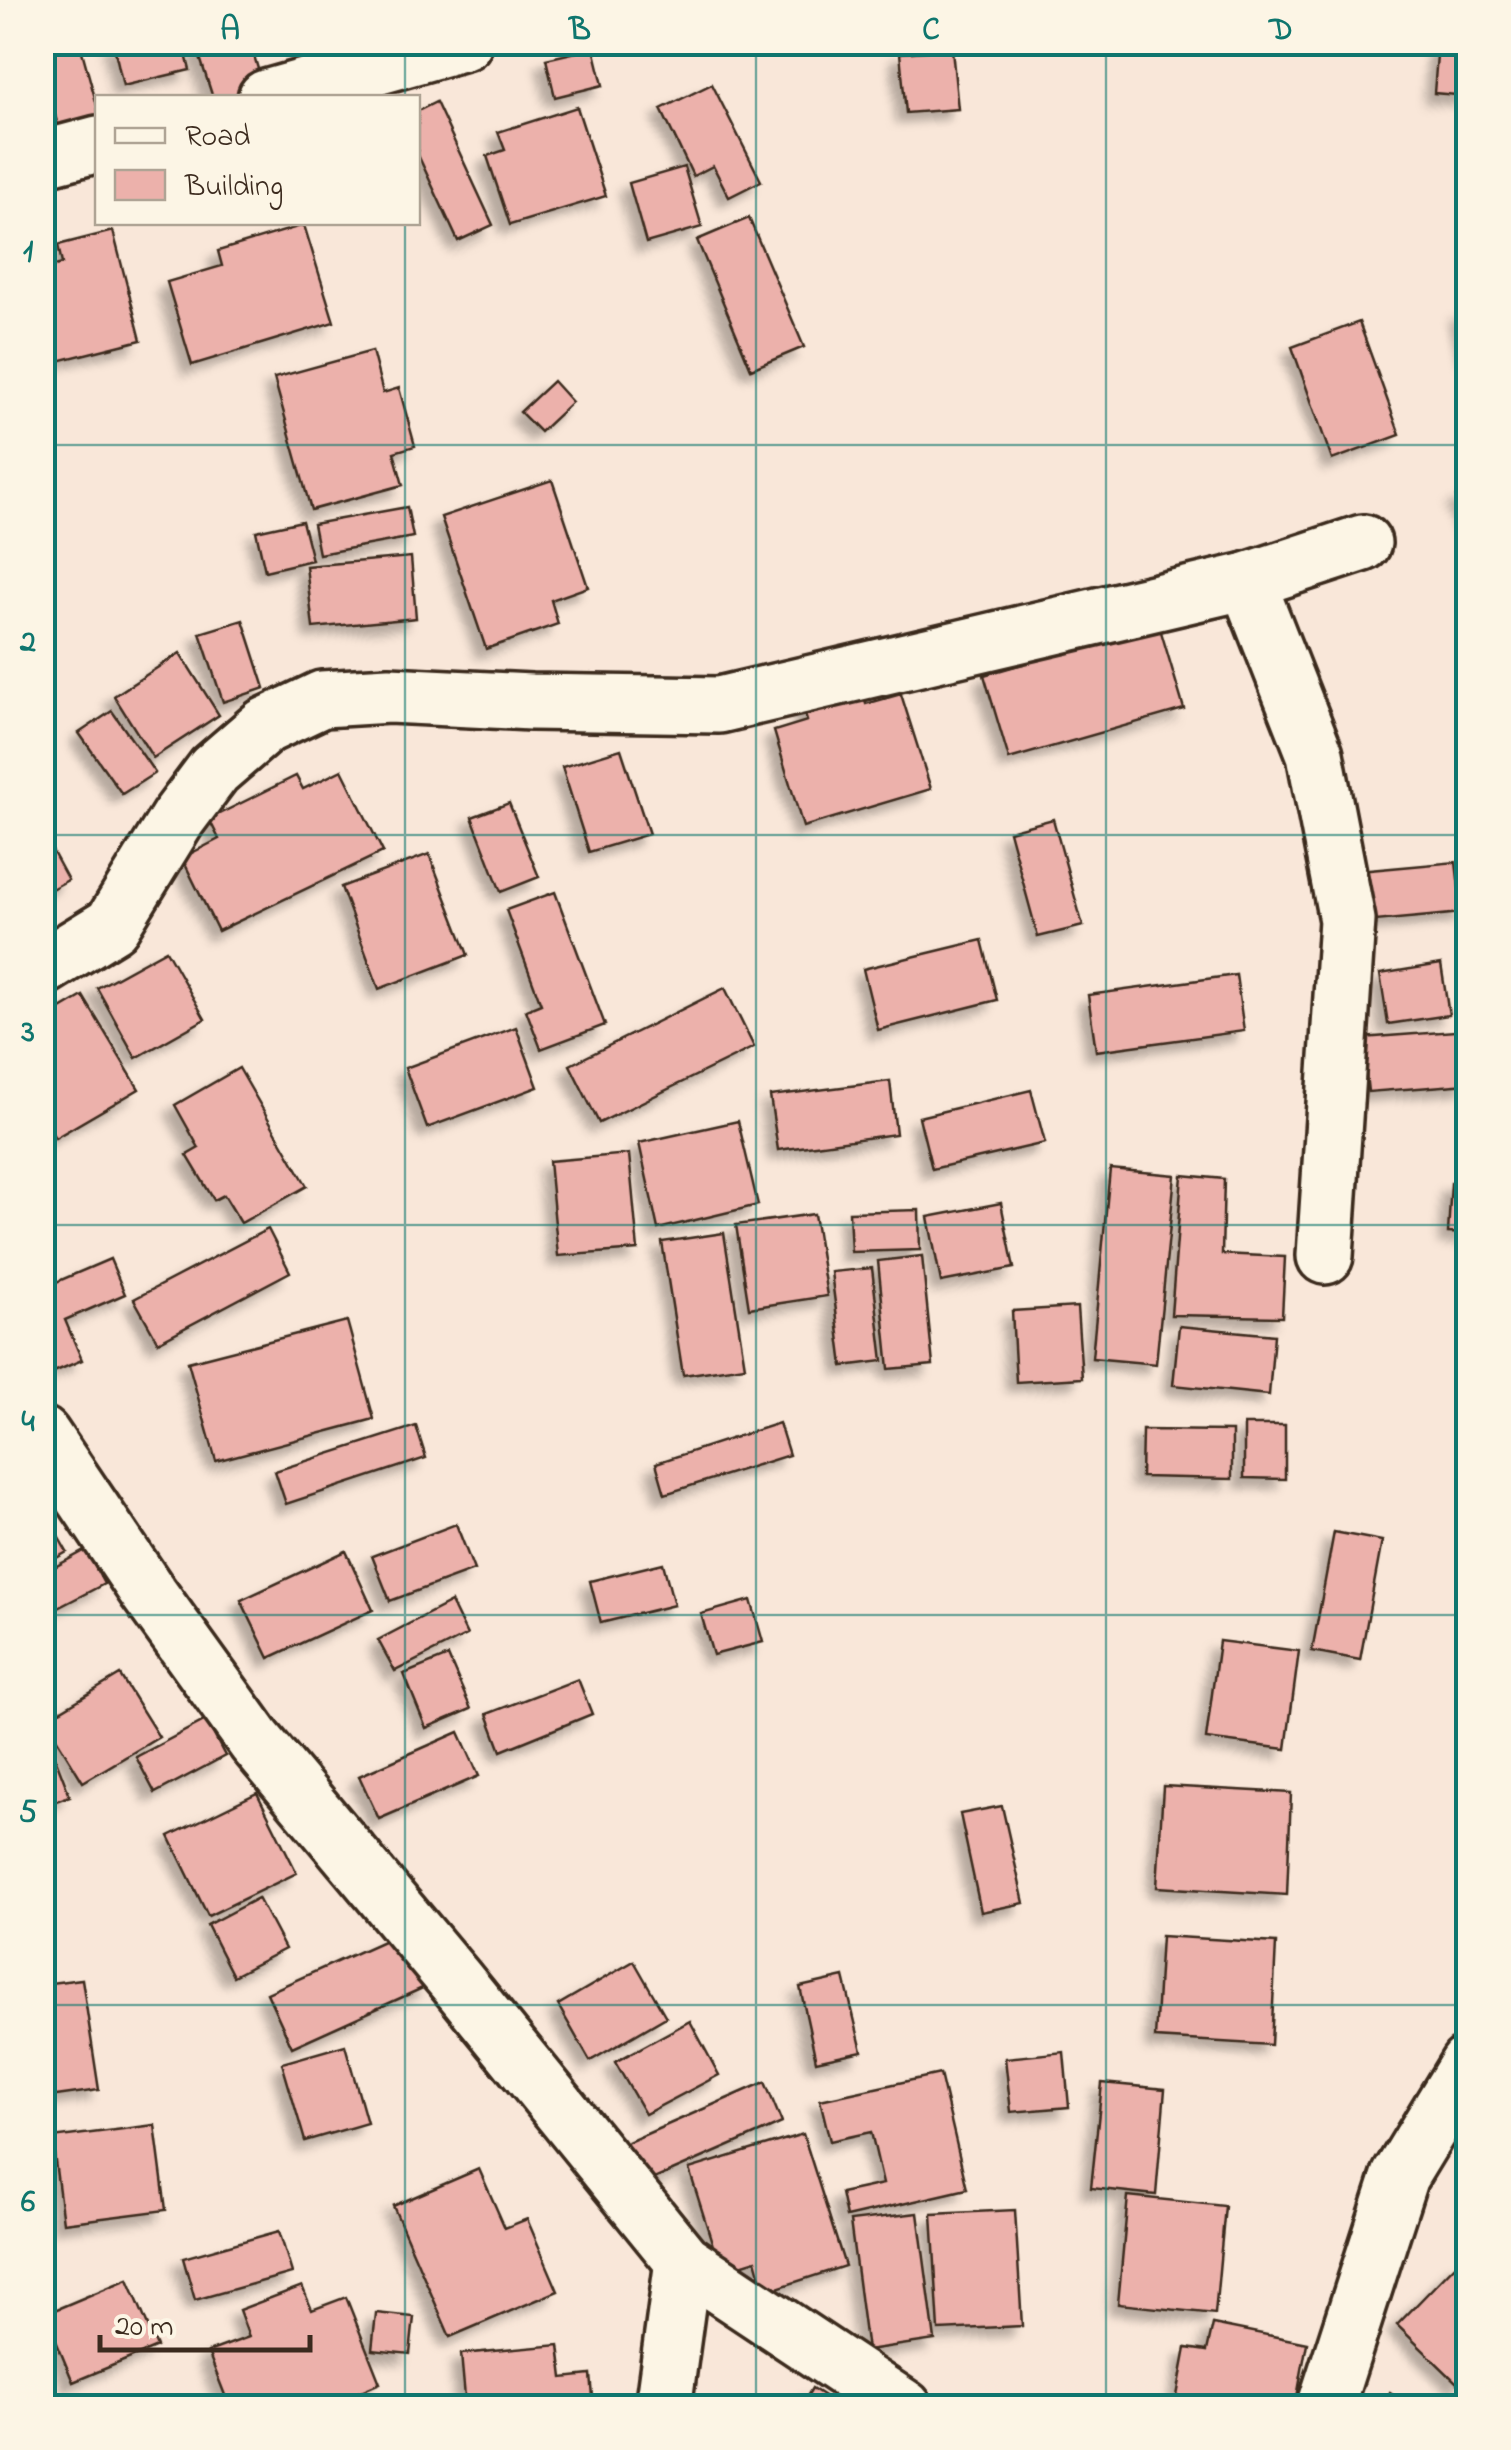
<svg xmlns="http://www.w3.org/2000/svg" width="1511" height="2450" font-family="'Indie Flower',sans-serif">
<defs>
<filter id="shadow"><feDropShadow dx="-9" dy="9" stdDeviation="5" flood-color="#0004"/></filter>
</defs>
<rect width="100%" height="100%" fill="#f9e7d9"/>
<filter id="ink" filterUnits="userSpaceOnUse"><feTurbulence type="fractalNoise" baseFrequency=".01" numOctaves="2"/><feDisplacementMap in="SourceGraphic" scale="20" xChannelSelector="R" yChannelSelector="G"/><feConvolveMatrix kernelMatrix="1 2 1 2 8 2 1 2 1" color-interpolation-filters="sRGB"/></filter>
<g filter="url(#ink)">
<g fill="#ecb1ab" stroke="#3b2a1e" stroke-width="2.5" filter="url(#shadow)">
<path d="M 113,42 L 183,42 L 190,70 L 123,86 Z"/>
<path d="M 195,42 L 250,42 L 263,86 L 225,98 L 213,98 Z"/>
<path d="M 319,42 L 372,42 L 326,64 Z"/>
<path d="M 1438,42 L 1468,42 L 1468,96 L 1434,93 Z"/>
<path d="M 80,44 L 98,109 L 98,126 L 61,136 L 42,69 L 42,54 Z"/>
<path d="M 594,48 L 603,85 L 555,97 L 546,59 Z"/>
<path d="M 952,49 L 958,109 L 906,113 L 900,53 Z"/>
<path d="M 712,84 L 761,181 L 729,197 L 713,166 L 693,176 L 661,109 Z"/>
<path d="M 436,102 L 493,225 L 458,241 L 418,155 L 418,111 Z"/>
<path d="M 577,107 L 606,196 L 510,225 L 487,156 L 505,150 L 498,132 Z"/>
<path d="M 684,167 L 702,227 L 646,243 L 629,183 Z"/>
<path d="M 749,218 L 804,347 L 751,369 L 697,240 Z"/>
<path d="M 304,225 L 334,322 L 192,365 L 167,282 L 222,266 L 218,251 Z"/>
<path d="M 113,231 L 141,340 L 42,365 L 42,270 L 62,264 L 58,245 Z"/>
<path d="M 1468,311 L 1468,356 L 1458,313 Z"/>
<path d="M 1359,322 L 1400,435 L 1332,460 L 1292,347 Z"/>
<path d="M 372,351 L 383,393 L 399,388 L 415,446 L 394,452 L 403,485 L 311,510 L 274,378 Z"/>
<path d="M 553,381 L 572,402 L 540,432 L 520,412 Z"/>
<path d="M 552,480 L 588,587 L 551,600 L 558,624 L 486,649 L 441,517 Z"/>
<path d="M 1468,492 L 1468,527 L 1456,497 Z"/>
<path d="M 407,507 L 413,537 L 319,554 L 313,524 Z"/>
<path d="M 302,521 L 312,560 L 265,571 L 256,531 Z"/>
<path d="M 411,557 L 416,618 L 313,628 L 306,566 Z"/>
<path d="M 243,620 L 265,688 L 223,702 L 200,633 Z"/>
<path d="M 1159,625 L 1184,709 L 1009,759 L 984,675 Z"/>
<path d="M 180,653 L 219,715 L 153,758 L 114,696 Z"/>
<path d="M 860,681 L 866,704 L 901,694 L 931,789 L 803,827 L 774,731 L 807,721 L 800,699 Z"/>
<path d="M 112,711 L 155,773 L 122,794 L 79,733 Z"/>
<path d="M 621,749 L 649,834 L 589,852 L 562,767 Z"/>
<path d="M 342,770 L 383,852 L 218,931 L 182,858 L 219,839 L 209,819 L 296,776 L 303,789 Z"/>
<path d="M 509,803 L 539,877 L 501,892 L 472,817 Z"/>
<path d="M 1053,819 L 1083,926 L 1038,937 L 1009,831 Z"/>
<path d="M 42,832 L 68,880 L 42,894 Z"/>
<path d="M 429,854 L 468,955 L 379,989 L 341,887 Z"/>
<path d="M 1456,862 L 1462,913 L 1365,922 L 1359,871 Z"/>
<path d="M 555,892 L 605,1025 L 541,1049 L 526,1010 L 541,1004 L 506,910 Z"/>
<path d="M 982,940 L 997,1000 L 878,1030 L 863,969 Z"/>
<path d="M 166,950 L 205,1019 L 136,1058 L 97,988 Z"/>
<path d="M 1441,964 L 1449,1015 L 1388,1024 L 1380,974 Z"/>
<path d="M 1236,975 L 1244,1031 L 1096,1051 L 1088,995 Z"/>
<path d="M 725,988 L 754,1047 L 599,1123 L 570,1065 Z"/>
<path d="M 83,996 L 139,1089 L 55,1138 L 42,1117 L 42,1020 Z"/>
<path d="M 516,1027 L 538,1087 L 427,1128 L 405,1068 Z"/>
<path d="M 1468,1030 L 1468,1084 L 1368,1092 L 1362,1038 Z"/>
<path d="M 239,1068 L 307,1186 L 241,1223 L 224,1195 L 214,1200 L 187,1155 L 199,1148 L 175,1105 Z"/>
<path d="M 890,1081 L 896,1134 L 778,1150 L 770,1096 Z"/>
<path d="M 1031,1090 L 1045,1143 L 932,1169 L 919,1117 Z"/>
<path d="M 738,1121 L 758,1205 L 658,1229 L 639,1143 Z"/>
<path d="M 629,1154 L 638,1250 L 558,1256 L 549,1161 Z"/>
<path d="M 1110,1169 L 1175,1175 L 1156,1364 L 1092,1358 Z"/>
<path d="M 1182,1175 L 1224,1179 L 1222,1254 L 1285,1257 L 1282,1317 L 1171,1315 Z"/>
<path d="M 1451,1183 L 1468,1184 L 1468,1234 L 1448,1233 Z"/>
<path d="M 1001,1203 L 1014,1268 L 941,1282 L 928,1217 Z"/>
<path d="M 919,1210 L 920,1250 L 851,1252 L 849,1212 Z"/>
<path d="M 814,1214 L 827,1296 L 749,1308 L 736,1225 Z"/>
<path d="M 268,1229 L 290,1272 L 158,1342 L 134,1299 Z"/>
<path d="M 724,1233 L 745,1366 L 683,1375 L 662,1242 Z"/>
<path d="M 922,1256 L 933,1365 L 889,1369 L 878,1261 Z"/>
<path d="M 110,1259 L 125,1294 L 65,1320 L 82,1360 L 42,1377 L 42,1288 Z"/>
<path d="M 872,1268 L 883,1361 L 843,1366 L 831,1272 Z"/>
<path d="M 1077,1307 L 1082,1378 L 1016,1382 L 1012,1311 Z"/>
<path d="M 347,1321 L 374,1419 L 216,1461 L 188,1362 Z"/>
<path d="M 1179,1326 L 1274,1335 L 1269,1395 L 1173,1385 Z"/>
<path d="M 779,1423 L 789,1455 L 665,1494 L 656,1463 Z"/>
<path d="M 1244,1425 L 1285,1425 L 1285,1479 L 1244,1478 Z"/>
<path d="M 416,1426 L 426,1458 L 286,1504 L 275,1471 Z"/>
<path d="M 1142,1430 L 1232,1431 L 1232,1479 L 1141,1477 Z"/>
<path d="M 43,1510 L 67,1552 L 42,1566 L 42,1510 Z"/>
<path d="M 456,1524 L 474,1570 L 390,1601 L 372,1556 Z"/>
<path d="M 1334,1532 L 1382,1541 L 1360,1660 L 1312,1651 Z"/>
<path d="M 86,1550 L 104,1584 L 42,1616 L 42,1574 Z"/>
<path d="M 346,1551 L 373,1610 L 269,1658 L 241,1600 Z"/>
<path d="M 663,1563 L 674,1605 L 601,1623 L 590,1581 Z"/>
<path d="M 751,1600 L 763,1642 L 713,1655 L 701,1614 Z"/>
<path d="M 451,1602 L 467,1635 L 395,1671 L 378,1640 Z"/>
<path d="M 1219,1641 L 1299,1651 L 1286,1749 L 1206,1739 Z"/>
<path d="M 448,1656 L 471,1709 L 426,1728 L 404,1674 Z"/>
<path d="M 120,1675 L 159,1737 L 83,1782 L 45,1720 Z"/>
<path d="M 578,1679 L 592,1714 L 501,1751 L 487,1714 Z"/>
<path d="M 206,1720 L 225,1756 L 155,1793 L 136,1757 Z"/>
<path d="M 459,1732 L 479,1776 L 379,1819 L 359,1776 Z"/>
<path d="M 54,1755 L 70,1796 L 42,1806 L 42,1759 Z"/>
<path d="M 1163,1786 L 1291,1793 L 1287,1895 L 1157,1887 Z"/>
<path d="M 257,1793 L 297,1873 L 208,1916 L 169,1836 Z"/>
<path d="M 1002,1806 L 1024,1903 L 981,1912 L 960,1814 Z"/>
<path d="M 258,1898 L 285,1949 L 233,1976 L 207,1925 Z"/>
<path d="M 403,1932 L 427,1986 L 292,2047 L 267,1993 Z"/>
<path d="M 1161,1936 L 1276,1943 L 1271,2045 L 1155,2038 Z"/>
<path d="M 634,1961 L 666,2017 L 590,2061 L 558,2005 Z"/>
<path d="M 844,1977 L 862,2051 L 816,2061 L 800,1987 Z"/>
<path d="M 82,1979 L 99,2090 L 42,2098 L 42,1984 Z"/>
<path d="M 690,2021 L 719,2075 L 645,2114 L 615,2062 Z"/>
<path d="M 345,2045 L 367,2123 L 305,2141 L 282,2063 Z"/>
<path d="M 1064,2052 L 1069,2107 L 1011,2112 L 1005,2058 Z"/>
<path d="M 940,2074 L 967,2189 L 846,2217 L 841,2193 L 883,2184 L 871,2132 L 830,2141 L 820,2100 Z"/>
<path d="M 765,2082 L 782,2123 L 645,2183 L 626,2143 Z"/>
<path d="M 1102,2083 L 1165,2089 L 1156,2195 L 1091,2188 Z"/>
<path d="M 155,2125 L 166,2210 L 63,2223 L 52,2138 Z"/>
<path d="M 803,2134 L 845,2266 L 765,2292 L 756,2260 L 721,2271 L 689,2169 Z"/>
<path d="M 479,2169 L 505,2228 L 527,2219 L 558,2291 L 450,2337 L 393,2206 Z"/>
<path d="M 1128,2196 L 1225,2206 L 1215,2314 L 1118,2304 Z"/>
<path d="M 1015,2210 L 1022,2326 L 939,2330 L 932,2214 Z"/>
<path d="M 918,2213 L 935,2340 L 867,2350 L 850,2221 Z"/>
<path d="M 279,2231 L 292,2273 L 195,2300 L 183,2258 Z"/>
<path d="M 1460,2260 L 1468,2268 L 1468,2373 L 1458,2384 L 1397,2325 Z"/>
<path d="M 128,2279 L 157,2347 L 73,2382 L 45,2314 Z"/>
<path d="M 302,2286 L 312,2310 L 346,2297 L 380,2383 L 321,2408 L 230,2408 L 208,2352 L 249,2337 L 239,2310 Z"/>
<path d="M 376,2313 L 414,2317 L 410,2354 L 372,2350 Z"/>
<path d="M 1213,2324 L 1307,2343 L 1295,2408 L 1190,2408 L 1191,2399 L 1177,2396 L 1186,2348 L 1207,2351 Z"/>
<path d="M 559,2345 L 563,2378 L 591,2375 L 594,2408 L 466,2408 L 461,2354 Z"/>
<path d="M 812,2388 L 843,2408 L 800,2408 Z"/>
<path d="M 1390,2392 L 1415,2408 L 1381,2408 Z"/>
</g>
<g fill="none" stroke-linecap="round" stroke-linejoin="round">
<defs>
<g id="minor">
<path d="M 266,98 L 464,42"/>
<path d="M 42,159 L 98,144"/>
<path d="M 1247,581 L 1315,754 L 1347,920 L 1325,1256"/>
<path d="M 42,968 L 112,925 L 178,818 L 214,770 L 265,726 L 322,699 L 389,695 L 531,702 L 719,705 L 1247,581 L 1363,543"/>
<path d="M 42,1435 L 147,1591 L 255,1741 L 456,1981 L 683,2261 L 904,2408"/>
<path d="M 663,2408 L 683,2261"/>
<path d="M 1325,2408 L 1400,2176 L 1468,2064"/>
</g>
</defs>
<use href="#minor" stroke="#3b2a1e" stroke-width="62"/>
<use href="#minor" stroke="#fcf5e5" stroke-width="55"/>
</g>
</g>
<path fill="none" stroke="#0f766e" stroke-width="2.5" stroke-opacity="0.55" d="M 405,42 L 405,98M 756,42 L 756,2408M 1106,42 L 1106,2408M 405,222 L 405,2408M 42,445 L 1468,445M 42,835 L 1468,835M 42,1225 L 1468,1225M 42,1615 L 1468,1615M 42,2005 L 1468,2005"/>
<rect width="1511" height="2450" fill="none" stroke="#fcf5e5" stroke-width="110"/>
<rect x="95" y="95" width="325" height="130" fill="#fcf5e5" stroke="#afa495" stroke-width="2.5"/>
<rect x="115" y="128" width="50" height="15" fill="#fcf5e5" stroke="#afa495" stroke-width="2.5"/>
<text x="185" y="145" font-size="30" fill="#3b2a1e">Road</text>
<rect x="115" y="170" width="50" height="30" fill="#ecb1ab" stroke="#afa495" stroke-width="2.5"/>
<text x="185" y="195" font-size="30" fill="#3b2a1e">Building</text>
<path d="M100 2335v15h210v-15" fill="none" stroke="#3b2a1e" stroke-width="5"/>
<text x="115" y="2335" font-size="30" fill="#3b2a1e" stroke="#fcf5e5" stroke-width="8" paint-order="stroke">20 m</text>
<rect x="55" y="55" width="1401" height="2340" fill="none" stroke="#0f766e" stroke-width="4"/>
<g font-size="32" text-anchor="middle" font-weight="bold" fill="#0f766e">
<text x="230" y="39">A</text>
<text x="580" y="39">B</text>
<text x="931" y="39">C</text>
<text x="1281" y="39">D</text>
<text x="28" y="261">1</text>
<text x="28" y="651">2</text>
<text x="28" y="1041">3</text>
<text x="28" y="1431">4</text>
<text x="28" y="1821">5</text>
<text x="28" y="2211">6</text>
</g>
</svg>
